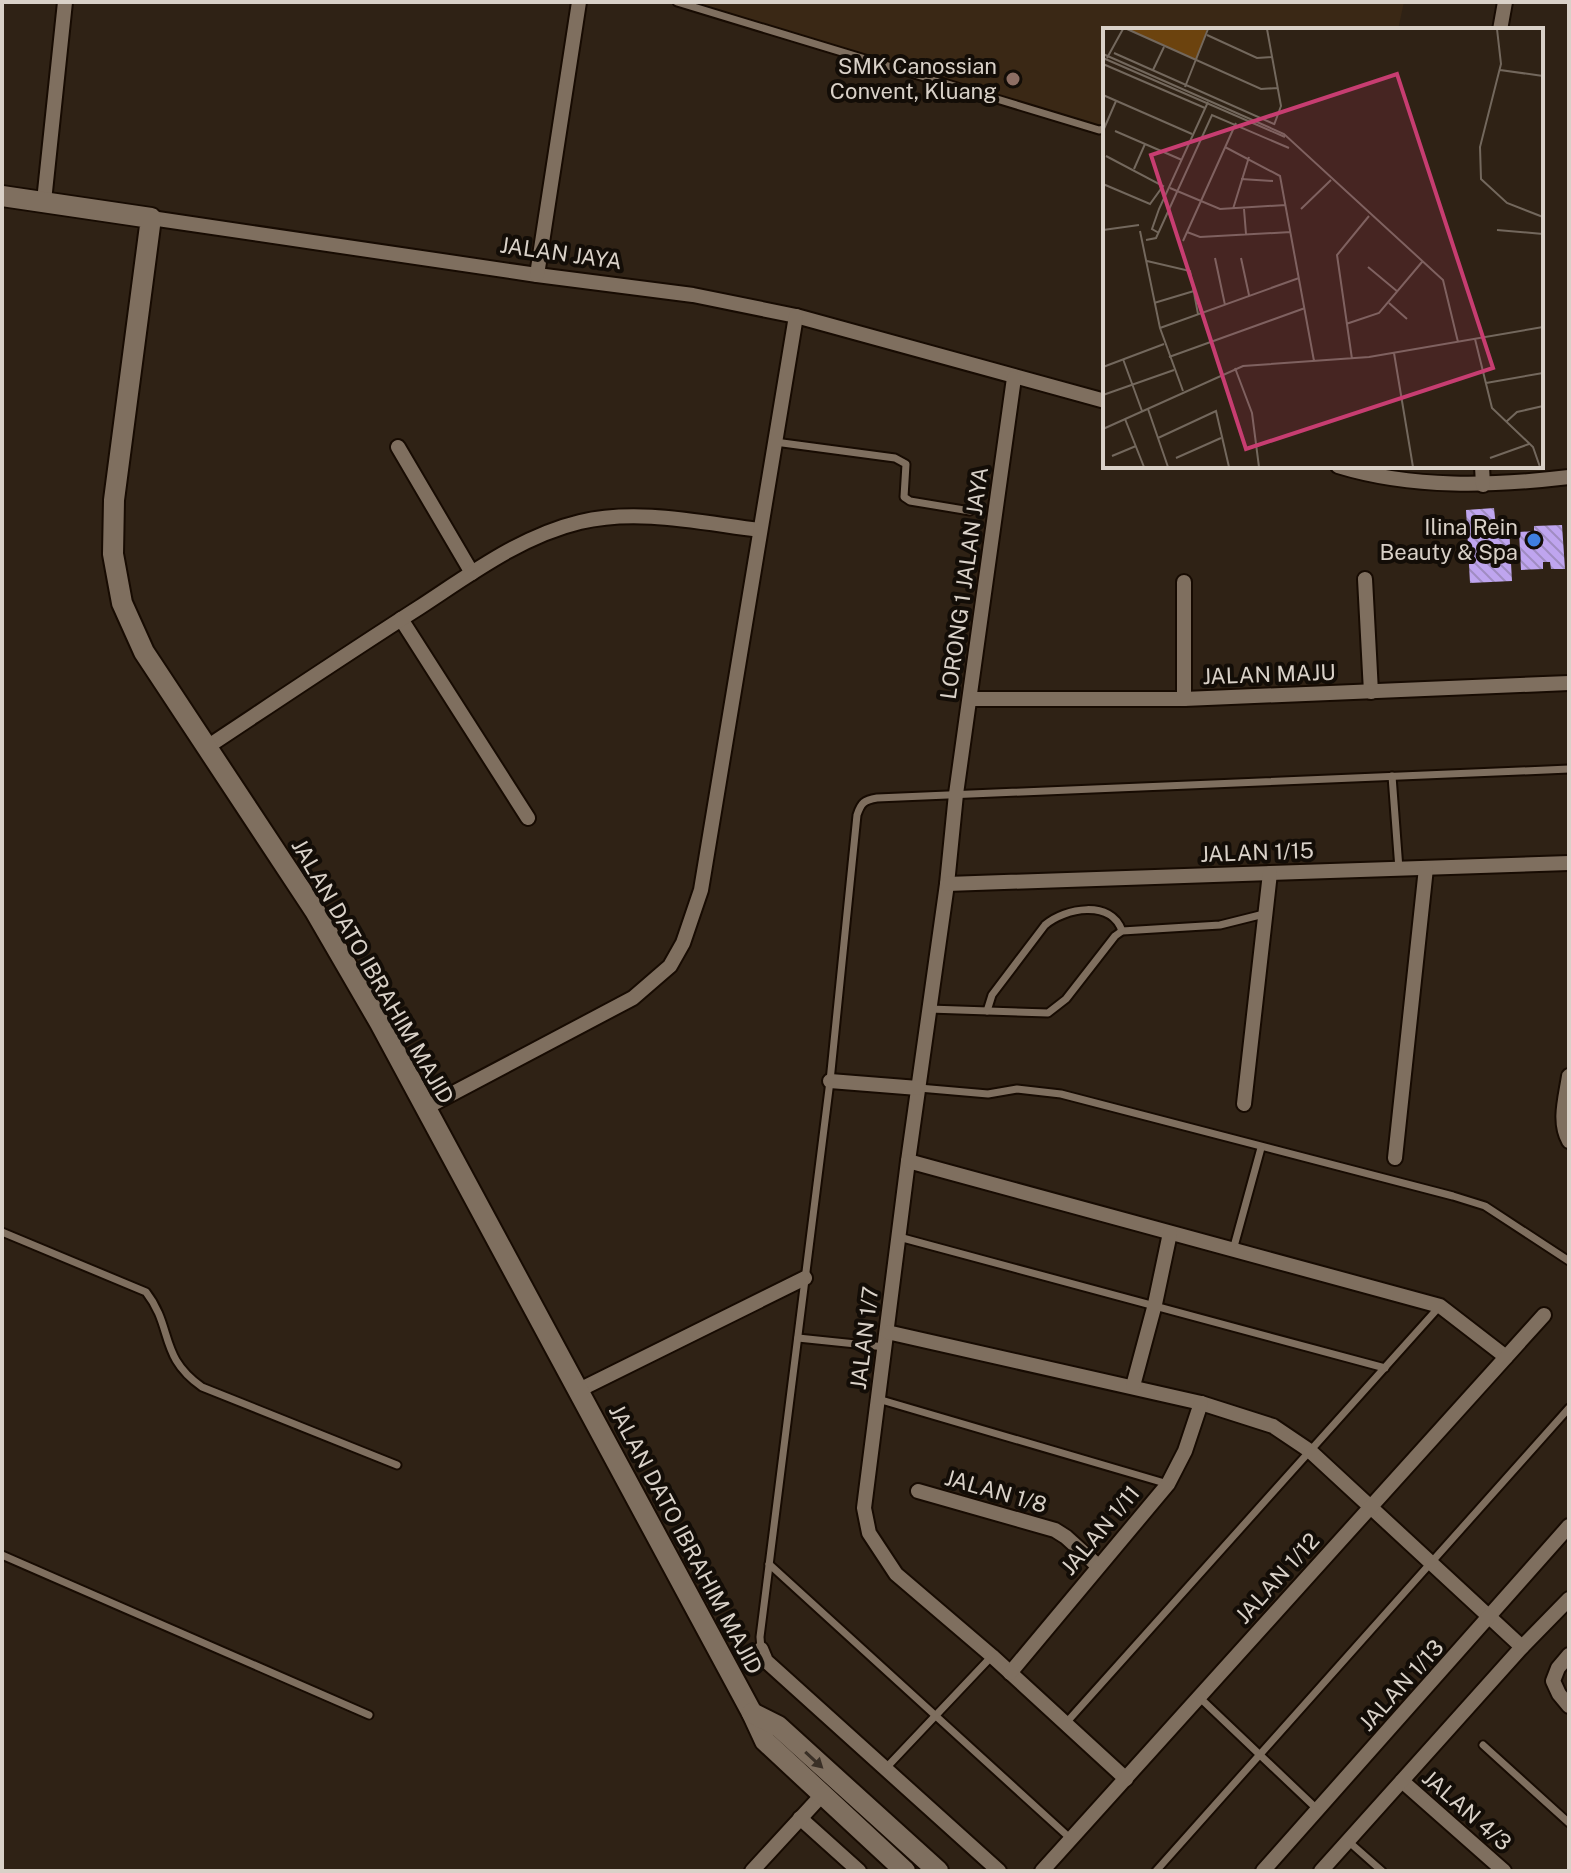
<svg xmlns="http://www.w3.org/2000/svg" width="1571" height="1873" font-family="'Public Sans',sans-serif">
<defs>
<pattern id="building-back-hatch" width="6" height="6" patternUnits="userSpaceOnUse" patternTransform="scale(2)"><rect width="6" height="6" fill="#bfa5ef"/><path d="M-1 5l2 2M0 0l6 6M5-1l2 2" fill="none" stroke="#a08cc2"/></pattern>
</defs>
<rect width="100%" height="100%" fill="#2f2215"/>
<path fill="#3a2815" d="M 673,2 L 1404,2 L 1398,30 L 1105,30 L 1105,137 Z"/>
<g fill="url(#building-back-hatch)">
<path d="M 1494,508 L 1496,527 L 1509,526 L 1512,581 L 1470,583 L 1466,510 Z"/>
<path d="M 1562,525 L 1565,569 L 1551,569 L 1550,562 L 1543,562 L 1543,569 L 1521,570 L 1519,532 L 1534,531 L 1534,526 Z"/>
</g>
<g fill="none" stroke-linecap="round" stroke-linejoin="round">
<defs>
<g id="lane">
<path d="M 677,2 L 1099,130 L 1105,129"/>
<path d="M 775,442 L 895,458 L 906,464 L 904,497 L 910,501 L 970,511"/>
<path d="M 1392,776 L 1399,869"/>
<path d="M 929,1009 L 1048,1013 L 1066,999 L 1115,936 L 1122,931 L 1220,925 L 1264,914"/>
<path d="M 987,1011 L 992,995 L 1045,925 C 1065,908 1111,899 1122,931"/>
<path d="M 919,1088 L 988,1094 L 1017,1089 L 1061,1094 L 1453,1196 L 1485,1206 L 1569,1261"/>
<path d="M 2,1232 L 146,1292 C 174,1328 158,1356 202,1387 L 397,1465"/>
<path d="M 899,1237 L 1385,1368"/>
<path d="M 1233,1250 L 1261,1148"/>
<path d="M 798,1338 L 885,1347"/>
<path d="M 878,1399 L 1168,1484"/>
<path d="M 2,1555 L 369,1715"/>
<path d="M 769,1564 L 1071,1839"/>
<path d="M 761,1649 L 760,1637 L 830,1081 L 857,815 C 861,803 864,800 877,798 L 1569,769"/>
<path d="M 1199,1697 L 1318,1810"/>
<path d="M 1066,1723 L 1440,1306"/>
<path d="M 1483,1745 L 1569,1823"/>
<path d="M 886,1768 L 992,1656"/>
<path d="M 1348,1841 L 1382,1871"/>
<path d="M 1156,1871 L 1569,1408"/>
</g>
<g id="street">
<path d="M 1500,30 L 1505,2"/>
<path d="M 44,201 L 65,2"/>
<path d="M 151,218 L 537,275 L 693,295 L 796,316 L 1105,401"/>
<path d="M 537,275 L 579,2"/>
<path d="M 1014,378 L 956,794 L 947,884 L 908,1161 L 864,1508 L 869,1533 L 896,1574 L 992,1656 L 1126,1779"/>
<path d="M 398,447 L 472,573"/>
<path d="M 1338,466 C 1413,489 1493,486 1569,477"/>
<path d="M 1482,466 L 1483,485"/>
<path d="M 1365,579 L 1371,692"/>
<path d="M 401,619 L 528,818"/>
<path d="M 971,699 L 1184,699 L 1569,683"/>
<path d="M 1184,699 L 1184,582"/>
<path d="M 207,747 C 278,700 348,653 420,607 C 469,575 521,536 580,522 C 638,508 702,523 760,530"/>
<path d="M 947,884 L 1569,863"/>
<path d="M 1569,1076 C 1566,1097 1558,1122 1569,1141"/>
<path d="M 830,1081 L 918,1088"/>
<path d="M 1244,1104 L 1270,873"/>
<path d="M 425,1108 L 633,998 L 670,966 L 683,943 L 701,890 L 796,316"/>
<path d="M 1395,1158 L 1426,868"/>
<path d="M 908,1161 L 1440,1306 L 1506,1357"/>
<path d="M 887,1332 L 1201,1403 L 1273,1426 L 1310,1451 L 1522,1647"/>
<path d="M 1133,1386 L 1155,1304 L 1170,1233"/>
<path d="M 579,1390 L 805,1278"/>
<path d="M 918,1491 L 1055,1530 L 1066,1537 L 1098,1566"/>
<path d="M 761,1649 L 766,1661 L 999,1871"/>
<path d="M 1569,1655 L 1558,1668 L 1553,1681 L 1559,1694 L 1569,1706"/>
<path d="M 1010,1673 L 1168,1484 L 1185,1451 L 1201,1403"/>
<path d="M 1402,1781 L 1504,1871"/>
<path d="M 800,1818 L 859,1871"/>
<path d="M 752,1871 L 821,1796"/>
<path d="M 1042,1871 L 1544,1315"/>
<path d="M 1263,1871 L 1569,1526"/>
<path d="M 1321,1871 L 1522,1647 L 1569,1599"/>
</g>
<g id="secondary">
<path d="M 2,196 L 151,218 L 114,500 L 113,554 L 122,603 L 144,652 L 315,911 L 380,1023 L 752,1713 L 765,1741 L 905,1871"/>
<path d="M 752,1713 L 778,1726 L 938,1871"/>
</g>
</defs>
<use href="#lane" stroke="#170b02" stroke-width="11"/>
<use href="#street" stroke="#170b02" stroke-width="18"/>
<use href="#secondary" stroke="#170b02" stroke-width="24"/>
<use href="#lane" stroke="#7f6f5f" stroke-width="7"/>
<use href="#street" stroke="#7f6f5f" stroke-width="14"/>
<use href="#secondary" stroke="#7f6f5f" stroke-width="20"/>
</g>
<defs><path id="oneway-solid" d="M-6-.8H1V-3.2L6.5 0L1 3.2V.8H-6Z" transform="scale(2)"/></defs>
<use fill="#392f26" href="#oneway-solid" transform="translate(814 1760) rotate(43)"/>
<circle fill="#8d6e63" stroke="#130d07" stroke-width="3" cx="1013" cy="79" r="8"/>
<circle fill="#3f7fe0" stroke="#130d07" stroke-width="3" cx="1534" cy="540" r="8"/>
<g text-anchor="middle" stroke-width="8" stroke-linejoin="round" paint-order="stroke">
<g font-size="22" fill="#d9d1c8" stroke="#130d07" text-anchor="end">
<text x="997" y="74">SMK Canossian<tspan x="997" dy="25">Convent, Kluang</tspan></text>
<text x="1518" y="535">Ilina Rein<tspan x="1518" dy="25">Beauty &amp; Spa</tspan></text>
</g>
<g font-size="22" fill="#d9d1c8" stroke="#130d07">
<text transform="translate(561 253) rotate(8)" y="8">JALAN JAYA</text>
<text transform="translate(964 583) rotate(-82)" y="8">LORONG 1 JALAN JAYA</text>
<text transform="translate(1269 674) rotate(-2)" y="8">JALAN MAJU</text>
<text transform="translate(1257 852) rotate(-2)" y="8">JALAN 1/15</text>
<text transform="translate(373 971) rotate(60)" y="8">JALAN DATO IBRAHIM MAJID</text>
<text transform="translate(864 1338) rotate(-83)" y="8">JALAN 1/7</text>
<text transform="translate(996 1491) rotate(16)" y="8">JALAN 1/8</text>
<text transform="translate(1100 1530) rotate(-50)" y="8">JALAN 1/11</text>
<text transform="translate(686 1539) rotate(62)" y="8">JALAN DATO IBRAHIM MAJID</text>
<text transform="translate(1277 1578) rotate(-48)" y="8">JALAN 1/12</text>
<text transform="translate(1401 1685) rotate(-48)" y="8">JALAN 1/13</text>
<text transform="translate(1467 1810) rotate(41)" y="8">JALAN 4/3</text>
</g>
</g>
<g transform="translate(1103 28)">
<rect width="440" height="440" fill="#2f2215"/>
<path d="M 24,1 L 104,1 L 94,32 Z" fill="#6c430e"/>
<path fill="none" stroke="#73685d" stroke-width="2" d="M 24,1 L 158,61 L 175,60M 164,1 L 178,78 L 171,97M 394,1 L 398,36 L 377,119 L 378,151 L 404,175 L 440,189M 104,7 L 154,30 L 169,29M 11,25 L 171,96M 0,26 L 181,106 L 340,252 L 355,314M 0,30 L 182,109M 4,30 L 20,1M 0,36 L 102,80M 50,42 L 61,19M 397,42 L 440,48M 82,59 L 105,1M 0,67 L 89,106M 0,103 L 13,73M 12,103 L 79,132M 122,119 L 177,148 L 211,333M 31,141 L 42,116M 138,151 L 170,153M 0,156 L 47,176 L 60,158 L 3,128M 67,160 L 117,181 L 183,177M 130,181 L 146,129M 141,181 L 143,206M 198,181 L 228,152M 0,202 L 36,197M 394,202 L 440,206M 37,203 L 57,300 L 80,363M 84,204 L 97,209 L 188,204M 56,205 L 49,201 L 56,181 L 105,74M 43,212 L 53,210 L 109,87 L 186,120M 80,213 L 133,95M 112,230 L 122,277M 138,230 L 146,267M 44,233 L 87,243 L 95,286M 265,239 L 295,264M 51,275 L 91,263M 286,275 L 304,291M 243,296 L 276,285 L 319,234M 57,300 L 196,250M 372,311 L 389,380 L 430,419 L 437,439M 291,325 L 310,439M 66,329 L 202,280M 20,331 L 39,383M 249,331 L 234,227 L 266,188M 0,339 L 61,316M 132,340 L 149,385 L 156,439M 383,355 L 440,345M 0,367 L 71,342M 45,381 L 65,439M 22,391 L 41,439M 403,394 L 414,384 L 440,378M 0,401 L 140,338 L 266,329 L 440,299M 55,410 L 113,383 L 126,439M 9,428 L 33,418M 73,430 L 118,410M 387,430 L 426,416"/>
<path fill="#c73d71" fill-opacity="0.15" stroke="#c73d71" stroke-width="4" d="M 294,46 L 390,340 L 143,421 L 48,127 Z"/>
<rect width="440" height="440" fill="none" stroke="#d9d1c8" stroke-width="4"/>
</g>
<rect width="1571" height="1873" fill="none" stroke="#d9d1c8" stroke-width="8"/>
</svg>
